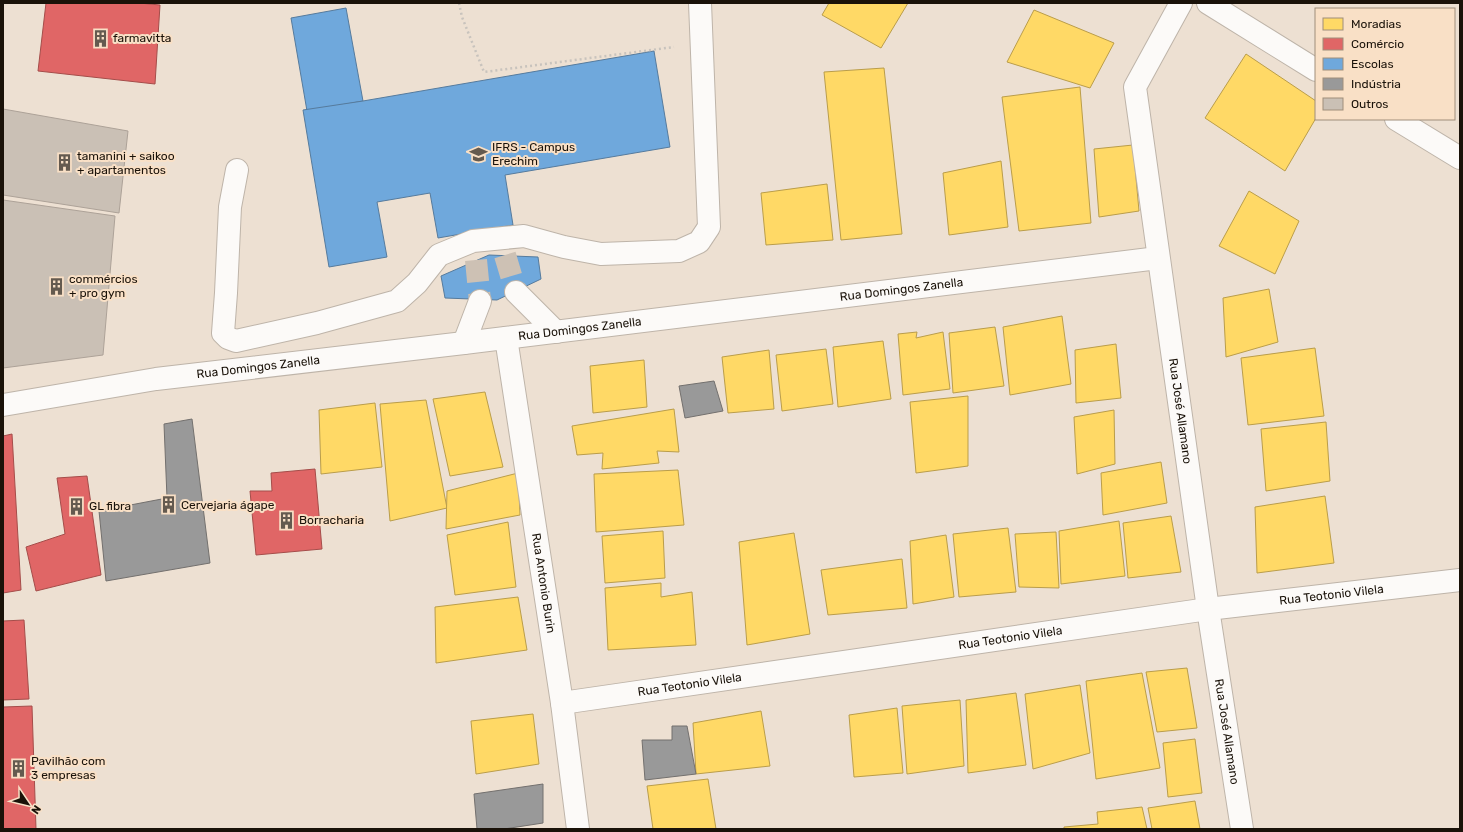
<svg xmlns="http://www.w3.org/2000/svg" width="1463" height="832" font-family="Rubik,sans-serif">
<rect width="100%" height="100%" fill="#ede0d2"/>
<g fill="#ffd966" stroke="#ba9d4a">
<path d="M 829,3 L 908,3 L 881,48 L 822,15 Z"/>
<path d="M 1034,10 L 1114,43 L 1090,88 L 1007,62 Z"/>
<path d="M 1246,54 L 1316,101 L 1316,118 L 1285,171 L 1205,118 Z"/>
<path d="M 884,68 L 902,234 L 841,240 L 824,72 Z"/>
<path d="M 1080,87 L 1091,223 L 1019,231 L 1002,97 Z"/>
<path d="M 1133,145 L 1139,211 L 1099,217 L 1094,149 Z"/>
<path d="M 1001,161 L 1008,227 L 949,235 L 943,173 Z"/>
<path d="M 827,184 L 833,240 L 766,245 L 761,193 Z"/>
<path d="M 1249,191 L 1299,221 L 1275,274 L 1219,246 Z"/>
<path d="M 1269,289 L 1278,342 L 1226,357 L 1223,298 Z"/>
<path d="M 1062,316 L 1071,384 L 1010,395 L 1003,327 Z"/>
<path d="M 995,327 L 1004,386 L 953,393 L 949,333 Z"/>
<path d="M 917,332 L 916,338 L 943,332 L 950,389 L 903,395 L 898,334 Z"/>
<path d="M 883,341 L 891,399 L 838,407 L 833,347 Z"/>
<path d="M 1116,344 L 1121,398 L 1076,403 L 1075,350 Z"/>
<path d="M 1315,348 L 1324,416 L 1248,425 L 1241,358 Z"/>
<path d="M 826,349 L 833,404 L 782,411 L 776,355 Z"/>
<path d="M 769,350 L 774,409 L 728,413 L 722,357 Z"/>
<path d="M 644,360 L 647,407 L 593,413 L 590,366 Z"/>
<path d="M 485,392 L 503,467 L 450,476 L 433,399 Z"/>
<path d="M 968,396 L 968,466 L 916,473 L 910,402 Z"/>
<path d="M 426,400 L 447,508 L 390,521 L 380,404 Z"/>
<path d="M 375,403 L 382,467 L 321,474 L 319,410 Z"/>
<path d="M 674,409 L 679,452 L 657,451 L 659,463 L 602,469 L 603,453 L 577,455 L 572,426 Z"/>
<path d="M 1114,410 L 1115,464 L 1077,474 L 1074,417 Z"/>
<path d="M 1326,422 L 1330,481 L 1266,491 L 1261,429 Z"/>
<path d="M 1161,462 L 1167,503 L 1103,515 L 1101,473 Z"/>
<path d="M 678,470 L 684,525 L 596,532 L 594,474 Z"/>
<path d="M 518,473 L 520,515 L 446,529 L 447,491 Z"/>
<path d="M 1325,496 L 1334,563 L 1257,573 L 1255,507 Z"/>
<path d="M 1171,516 L 1181,572 L 1128,578 L 1123,523 Z"/>
<path d="M 1119,521 L 1125,576 L 1061,584 L 1059,531 Z"/>
<path d="M 508,522 L 516,587 L 455,595 L 447,535 Z"/>
<path d="M 1008,528 L 1016,592 L 959,597 L 953,534 Z"/>
<path d="M 663,531 L 665,578 L 605,583 L 602,536 Z"/>
<path d="M 1056,532 L 1059,588 L 1019,587 L 1015,534 Z"/>
<path d="M 794,533 L 810,634 L 747,645 L 739,542 Z"/>
<path d="M 946,535 L 954,597 L 913,604 L 910,541 Z"/>
<path d="M 902,559 L 907,608 L 828,615 L 821,570 Z"/>
<path d="M 661,583 L 661,597 L 692,592 L 696,645 L 608,650 L 605,588 Z"/>
<path d="M 518,597 L 527,650 L 436,663 L 435,607 Z"/>
<path d="M 1187,668 L 1197,728 L 1157,732 L 1146,672 Z"/>
<path d="M 1142,673 L 1160,768 L 1096,779 L 1086,681 Z"/>
<path d="M 1080,685 L 1090,753 L 1033,769 L 1025,694 Z"/>
<path d="M 1016,693 L 1026,765 L 968,773 L 966,700 Z"/>
<path d="M 960,700 L 964,766 L 907,774 L 902,706 Z"/>
<path d="M 897,708 L 903,773 L 854,777 L 849,715 Z"/>
<path d="M 761,711 L 770,766 L 696,774 L 693,723 Z"/>
<path d="M 533,714 L 539,764 L 476,774 L 471,721 Z"/>
<path d="M 1195,739 L 1202,793 L 1168,797 L 1163,743 Z"/>
<path d="M 708,779 L 716,829 L 653,829 L 647,786 Z"/>
<path d="M 1195,801 L 1200,829 L 1152,829 L 1148,808 Z"/>
<path d="M 1142,807 L 1147,829 L 1064,829 L 1064,827 L 1098,824 L 1097,812 Z"/>
</g>
<g fill="#e06666" stroke="#a54d4a">
<path d="M 46,3 L 139,3 L 160,5 L 155,84 L 38,71 Z"/>
<path d="M 12,434 L 21,590 L 3,593 L 3,436 Z"/>
<path d="M 315,469 L 322,549 L 256,555 L 250,491 L 272,491 L 271,473 Z"/>
<path d="M 87,476 L 101,575 L 36,591 L 26,547 L 65,534 L 57,478 Z"/>
<path d="M 24,620 L 29,699 L 3,700 L 3,621 Z"/>
<path d="M 32,706 L 36,829 L 3,829 L 3,707 Z"/>
</g>
<g fill="#6fa8dc" stroke="#567b9d">
<path d="M 346,8 L 363,101 L 307,111 L 291,18 Z"/>
<path d="M 654,51 L 670,147 L 505,175 L 513,225 L 438,238 L 430,193 L 377,202 L 387,257 L 329,267 L 303,110 L 363,101 Z"/>
<path d="M 489,255 L 538,257 L 541,279 L 497,300 L 445,298 L 441,276 Z"/>
</g>
<g fill="#999" stroke="#73706e">
<path d="M 714,381 L 723,411 L 685,418 L 679,386 Z"/>
<path d="M 192,419 L 210,563 L 106,581 L 99,511 L 167,498 L 164,424 Z"/>
<path d="M 672,726 L 687,726 L 696,774 L 645,780 L 642,740 L 672,740 Z"/>
<path d="M 543,784 L 543,823 L 504,829 L 477,829 L 474,794 Z"/>
</g>
<g fill="#cac0b5" stroke="#ada298">
<path d="M 3,109 L 128,131 L 119,213 L 3,195 Z"/>
<path d="M 3,200 L 115,216 L 103,355 L 3,368 Z"/>
</g>
<g fill="none" stroke-linecap="round" stroke-linejoin="round">
<g stroke="#cdc1b4" stroke-width="22" stroke-dasharray="22 11" stroke-linecap="butt">
<path d="M 505,255 L 516,292"/>
<path d="M 476,260 L 480,301"/>
</g>
<defs>
<g id="minor">
<path id="s1" d="M 1181,3 L 1135,87 L 1208,609 L 1242,829"/>
<path d="M 1208,3 L 1316,70"/>
<path d="M 1396,119 L 1460,158"/>
<path d="M 237,170 L 230,207 L 226,293 L 223,333 L 228,338 L 236,341 L 317,323 L 397,301 L 417,283 L 439,255 L 473,241 L 524,236 L 564,247 L 601,254 L 679,251 L 699,242 L 709,227 L 700,3"/>
<path d="M 516,292 L 556,332"/>
<path id="s2" d="M 506,338 L 562,703 L 578,829"/>
<path d="M 464,343 L 480,301"/>
<path id="s3" d="M 3,405 L 156,379 L 464,343 L 1158,258"/>
<path id="s4" d="M 562,703 L 1208,609 L 1460,580"/>
</g>
</defs>
<use href="#minor" stroke="#beb4a9" stroke-width="24"/>
<path stroke="#c8c3bd" stroke-width="2.5" stroke-dasharray="2 3" stroke-linecap="butt" d="M 459,3 L 462,17 L 484,72 L 674,47"/>
<use href="#minor" stroke="#fcfaf8" stroke-width="22"/>
</g>
<defs>
<symbol id="building-bare" viewBox="-9 -9 18 18"><path d="M-4-6H4V6H1V3H-1V6H-4ZM-2.5-4.3h1.7v1.8h-1.7ZM.8-4.3h1.7v1.8H.8ZM-2.5-1h1.7V.8h-1.7ZM.8-1h1.7V.8H.8Z" fill="#645a4f" stroke="#f9e0c6" stroke-width="2.5" paint-order="stroke"/></symbol>
<symbol id="university-bare" viewBox="-9 -9 18 18"><path d="M0-5L7-2L0 1L-7-2ZM-4 1L0 2.5L4 1V4Q0 6-4 4Z" fill="#645a4f" stroke="#f9e0c6" stroke-width="2.5" paint-order="stroke"/></symbol>
</defs>
<g fill-rule="evenodd">
<use href="#building-bare" x="88" y="26" width="25" height="25"/>
<use href="#university-bare" x="466" y="142" width="25" height="25"/>
<use href="#building-bare" x="52" y="150" width="25" height="25"/>
<use href="#building-bare" x="44" y="274" width="25" height="25"/>
<use href="#building-bare" x="156" y="492" width="25" height="25"/>
<use href="#building-bare" x="64" y="494" width="25" height="25"/>
<use href="#building-bare" x="274" y="508" width="25" height="25"/>
<use href="#building-bare" x="6" y="756" width="25" height="25"/>
</g>
<g text-anchor="middle" stroke-width="4" stroke-linejoin="round" paint-order="stroke">
<g font-size="12" fill="#1a1209" stroke="#f9e0c6" text-anchor="start">
<text x="113" y="42">farmavitta</text>
<text x="492" y="151">IFRS - Campus<tspan x="492" dy="14">Erechim</tspan></text>
<text x="77" y="160">tamanini + saikoo<tspan x="77" dy="14">+ apartamentos</tspan></text>
<text x="69" y="283">commércios<tspan x="69" dy="14">+ pro gym</tspan></text>
<text x="181" y="509">Cervejaria ágape</text>
<text x="89" y="510">GL fibra</text>
<text x="299" y="524">Borracharia</text>
<text x="31" y="765">Pavilhão com<tspan x="31" dy="14">3 empresas</tspan></text>
</g>
<g font-size="12" fill="#1a1209" stroke="#f9e0c6">
<text dy="4" stroke="none"><textPath href="#s3" startOffset="906">Rua Domingos Zanella</textPath></text>
<text dy="4" stroke="none"><textPath href="#s3" startOffset="582">Rua Domingos Zanella</textPath></text>
<text dy="4" stroke="none"><textPath href="#s3" startOffset="258">Rua Domingos Zanella</textPath></text>
<text dy="4" stroke="none"><textPath href="#s1" startOffset="423">Rua José Allamano</textPath></text>
<text dy="4" stroke="none"><textPath href="#s2" startOffset="248">Rua Antonio Burin</textPath></text>
<text dy="4" stroke="none"><textPath href="#s4" startOffset="777">Rua Teotonio Vilela</textPath></text>
<text dy="4" stroke="none"><textPath href="#s4" startOffset="453">Rua Teotonio Vilela</textPath></text>
<text dy="4" stroke="none"><textPath href="#s4" startOffset="129">Rua Teotonio Vilela</textPath></text>
<text dy="4" stroke="none"><textPath href="#s1" startOffset="747">Rua José Allamano</textPath></text>
</g>
</g>
<rect width="1463" height="832" fill="none" stroke="#1a1209" stroke-width="8"/>
<rect x="1315" y="8" width="140" height="112" fill="#f9e0c6" stroke="#a08e7a"/>
<rect x="1323" y="18" width="20" height="12" fill="#ffd966" stroke="#a08e7a"/>
<text x="1351" y="28" font-size="12" fill="#1a1209">Moradias</text>
<rect x="1323" y="38" width="20" height="12" fill="#e06666" stroke="#a08e7a"/>
<text x="1351" y="48" font-size="12" fill="#1a1209">Comércio</text>
<rect x="1323" y="58" width="20" height="12" fill="#6fa8dc" stroke="#a08e7a"/>
<text x="1351" y="68" font-size="12" fill="#1a1209">Escolas</text>
<rect x="1323" y="78" width="20" height="12" fill="#999999" stroke="#a08e7a"/>
<text x="1351" y="88" font-size="12" fill="#1a1209">Indústria</text>
<rect x="1323" y="98" width="20" height="12" fill="#cac0b5" stroke="#a08e7a"/>
<text x="1351" y="108" font-size="12" fill="#1a1209">Outros</text>
<g transform="translate(28 804) rotate(125)" stroke="#f9e0c6" stroke-width="3" paint-order="stroke">
<path d="M0-3L7 15L0 10L-7 15Z" fill="#1a1209"/>
<text y="-6" font-size="11" font-weight="bold" text-anchor="middle" fill="#1a1209">N</text>
</g>
</svg>
